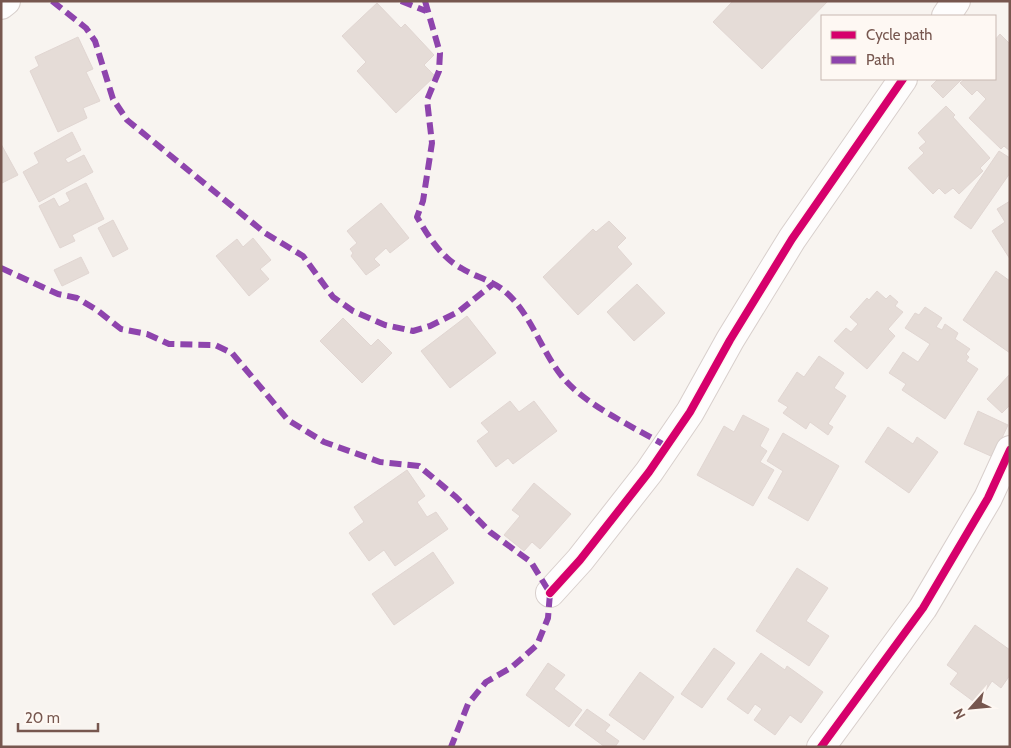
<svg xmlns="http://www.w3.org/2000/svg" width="1011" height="748" font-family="Cabin,sans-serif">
<rect width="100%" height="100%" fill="#f8f4f0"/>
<g fill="#e5dcd7" stroke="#e1d6d2">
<path d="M 733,1 L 828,1 L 762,69 L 713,22 Z"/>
<path d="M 377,3 L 401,28 L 405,24 L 434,55 L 424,65 L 435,76 L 396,113 L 357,71 L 366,62 L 342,36 Z"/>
<path d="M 1000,34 L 1010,44 L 1010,151 L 1004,146 L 1001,149 L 969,118 L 986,99 L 977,90 L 972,95 L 960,83 L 965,79 L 995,79 L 995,40 Z"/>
<path d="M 78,37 L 93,69 L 86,72 L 100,101 L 83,108 L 87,118 L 58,132 L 30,71 L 39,66 L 35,57 Z"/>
<path d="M 938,79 L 960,79 L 961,80 L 943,98 L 931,86 Z"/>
<path d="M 946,106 L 955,115 L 953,117 L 990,158 L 980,168 L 983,171 L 959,194 L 953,188 L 945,194 L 939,188 L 933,194 L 908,168 L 924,153 L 919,148 L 926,142 L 918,133 Z"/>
<path d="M 72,132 L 81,150 L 65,159 L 68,163 L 84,155 L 93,172 L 39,202 L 23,172 L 39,163 L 34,153 Z"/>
<path d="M 1,144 L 18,175 L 2,183 L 1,182 Z"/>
<path d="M 999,151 L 1010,158 L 1010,173 L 971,229 L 954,217 Z"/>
<path d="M 86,183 L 104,219 L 72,235 L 75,241 L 60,248 L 39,206 L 54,198 L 59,207 L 70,201 L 66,193 Z"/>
<path d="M 1010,201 L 1010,259 L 992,231 L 1005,222 L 997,209 Z"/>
<path d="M 381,203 L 409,238 L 390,253 L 386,248 L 374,259 L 380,265 L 366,275 L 351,256 L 353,253 L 350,249 L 357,243 L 347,231 Z"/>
<path d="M 113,220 L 128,249 L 113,257 L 98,228 Z"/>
<path d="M 609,221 L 626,238 L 617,247 L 632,264 L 578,315 L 543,277 L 593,229 L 596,232 Z"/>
<path d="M 253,238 L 271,260 L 260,269 L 269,279 L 249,296 L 216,256 L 237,239 L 243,247 Z"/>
<path d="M 81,257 L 89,273 L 62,286 L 54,270 Z"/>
<path d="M 996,271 L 1010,281 L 1010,353 L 963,320 Z"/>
<path d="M 637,284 L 665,313 L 634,341 L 607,312 Z"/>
<path d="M 877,291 L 886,299 L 890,295 L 898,302 L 895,306 L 903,312 L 888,329 L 895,336 L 867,369 L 834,341 L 846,328 L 851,332 L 858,324 L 850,317 L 867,298 L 869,300 Z"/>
<path d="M 925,307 L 942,318 L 936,327 L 942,330 L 945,324 L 958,333 L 955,339 L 970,349 L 966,354 L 969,357 L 966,361 L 978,369 L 945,419 L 902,390 L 906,384 L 889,373 L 903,352 L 918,362 L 930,344 L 905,328 L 915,313 L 919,315 Z"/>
<path d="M 467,316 L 496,353 L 450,388 L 421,351 Z"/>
<path d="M 343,318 L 371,346 L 378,339 L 392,353 L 362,383 L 320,341 Z"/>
<path d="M 819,356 L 844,373 L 834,388 L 846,396 L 828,424 L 833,427 L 828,435 L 810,422 L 806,429 L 783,413 L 788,407 L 778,401 L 797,372 L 804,377 Z"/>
<path d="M 1010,374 L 1010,405 L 1002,413 L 987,399 Z"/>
<path d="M 510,401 L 519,412 L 534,401 L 557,431 L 513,464 L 508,458 L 496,467 L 477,441 L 489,432 L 481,423 Z"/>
<path d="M 978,411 L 1008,425 L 993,457 L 964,444 Z"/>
<path d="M 743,415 L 769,429 L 760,446 L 767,451 L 760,462 L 774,470 L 753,506 L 697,475 L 724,426 L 734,432 Z"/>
<path d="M 888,427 L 913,444 L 917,437 L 938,452 L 909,493 L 865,462 Z"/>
<path d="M 783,433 L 839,466 L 808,521 L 768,498 L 783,471 L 767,461 Z"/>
<path d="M 407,470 L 425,496 L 417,502 L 427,517 L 436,512 L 448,529 L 395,566 L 384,550 L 369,561 L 349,533 L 364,522 L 354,507 Z"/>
<path d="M 534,483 L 571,514 L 540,549 L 532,542 L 524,551 L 504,535 L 520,516 L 512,510 Z"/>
<path d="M 433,552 L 454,583 L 394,625 L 372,594 Z"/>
<path d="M 797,568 L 828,588 L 806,621 L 829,636 L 809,666 L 756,631 Z"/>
<path d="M 975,625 L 1010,650 L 1010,675 L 1001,688 L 992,681 L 977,704 L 950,684 L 958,673 L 947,665 Z"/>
<path d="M 714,648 L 735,663 L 702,708 L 681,694 Z"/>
<path d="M 761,653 L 785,670 L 787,666 L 823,692 L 801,723 L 790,715 L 775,735 L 754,720 L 762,709 L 755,704 L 748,714 L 727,699 Z"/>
<path d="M 548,663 L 565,675 L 554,689 L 582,710 L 569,727 L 526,695 Z"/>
<path d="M 640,672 L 674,697 L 644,740 L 609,715 Z"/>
<path d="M 587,709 L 610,725 L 605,731 L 619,741 L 615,747 L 605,747 L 575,725 Z"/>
</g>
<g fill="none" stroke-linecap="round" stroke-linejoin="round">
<defs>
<g id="minor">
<path d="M 1,5 L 6,1"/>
<path d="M 946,16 L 956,1"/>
<path d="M 550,593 L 580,560 L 649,472 L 690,412 L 730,340 L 792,239 L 903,79"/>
<path d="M 821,747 L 923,608 L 988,498 L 1010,450"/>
</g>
</defs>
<use href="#minor" stroke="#d8cfcc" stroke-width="30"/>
<use href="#minor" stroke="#fefdfd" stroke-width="28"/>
<g stroke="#8e44ad" stroke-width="6" stroke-dasharray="12 6" stroke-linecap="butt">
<path d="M 52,1 L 86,28 L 95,41 L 113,99 L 127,120 L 265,233 L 303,256 L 333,297 L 353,311 L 385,325 L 413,331 L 430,326 L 458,312 L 493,284"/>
<path d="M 401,1 L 426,11"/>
<path d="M 425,1 L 440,53 L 439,71 L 427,100 L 432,143 L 423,201 L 417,217 C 428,236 441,257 461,268 C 474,276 490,280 502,289 C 531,311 541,353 565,380 C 589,407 634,427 666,446"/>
<path d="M 1,268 L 58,294 L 77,298 L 97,310 L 121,329 L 147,334 L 169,344 L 215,345 L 232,353 L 288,420 L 324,442 L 380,462 L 419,466 L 456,497 L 490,532 L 531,562 L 550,593 L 548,618 L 537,645 L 512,667 L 486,682 L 468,704 L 451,747"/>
</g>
<defs>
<g id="cycleway">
<path d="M 550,593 L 580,560 L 649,472 L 690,412 L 730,340 L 792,239 L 903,79"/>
<path d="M 821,747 L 923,608 L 988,498 L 1010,450"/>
</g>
</defs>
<use href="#cycleway" stroke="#fef8f3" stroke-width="11"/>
<use href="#cycleway" stroke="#d6006c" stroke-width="8"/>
</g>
<rect width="1011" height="748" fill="none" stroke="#77574f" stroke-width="5"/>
<rect x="821" y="15" width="175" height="65" fill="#fef8f3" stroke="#c8b8b1"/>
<rect x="831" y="31" width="25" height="8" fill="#d6006c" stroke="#c8b8b1"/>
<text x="866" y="40" font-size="15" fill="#77574f">Cycle path</text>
<rect x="831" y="56" width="25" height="8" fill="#8e44ad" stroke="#c8b8b1"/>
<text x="866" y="65" font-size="15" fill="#77574f">Path</text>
<g transform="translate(971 708) rotate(243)" stroke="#fef8f3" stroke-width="4" paint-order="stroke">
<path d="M0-4L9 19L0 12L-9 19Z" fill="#77574f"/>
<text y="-8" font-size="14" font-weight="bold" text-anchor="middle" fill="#77574f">N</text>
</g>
<path d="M18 723v8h80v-8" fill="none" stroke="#77574f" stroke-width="2.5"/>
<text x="25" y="723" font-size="15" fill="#77574f" stroke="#fef8f3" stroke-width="4" paint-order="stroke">20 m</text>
</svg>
